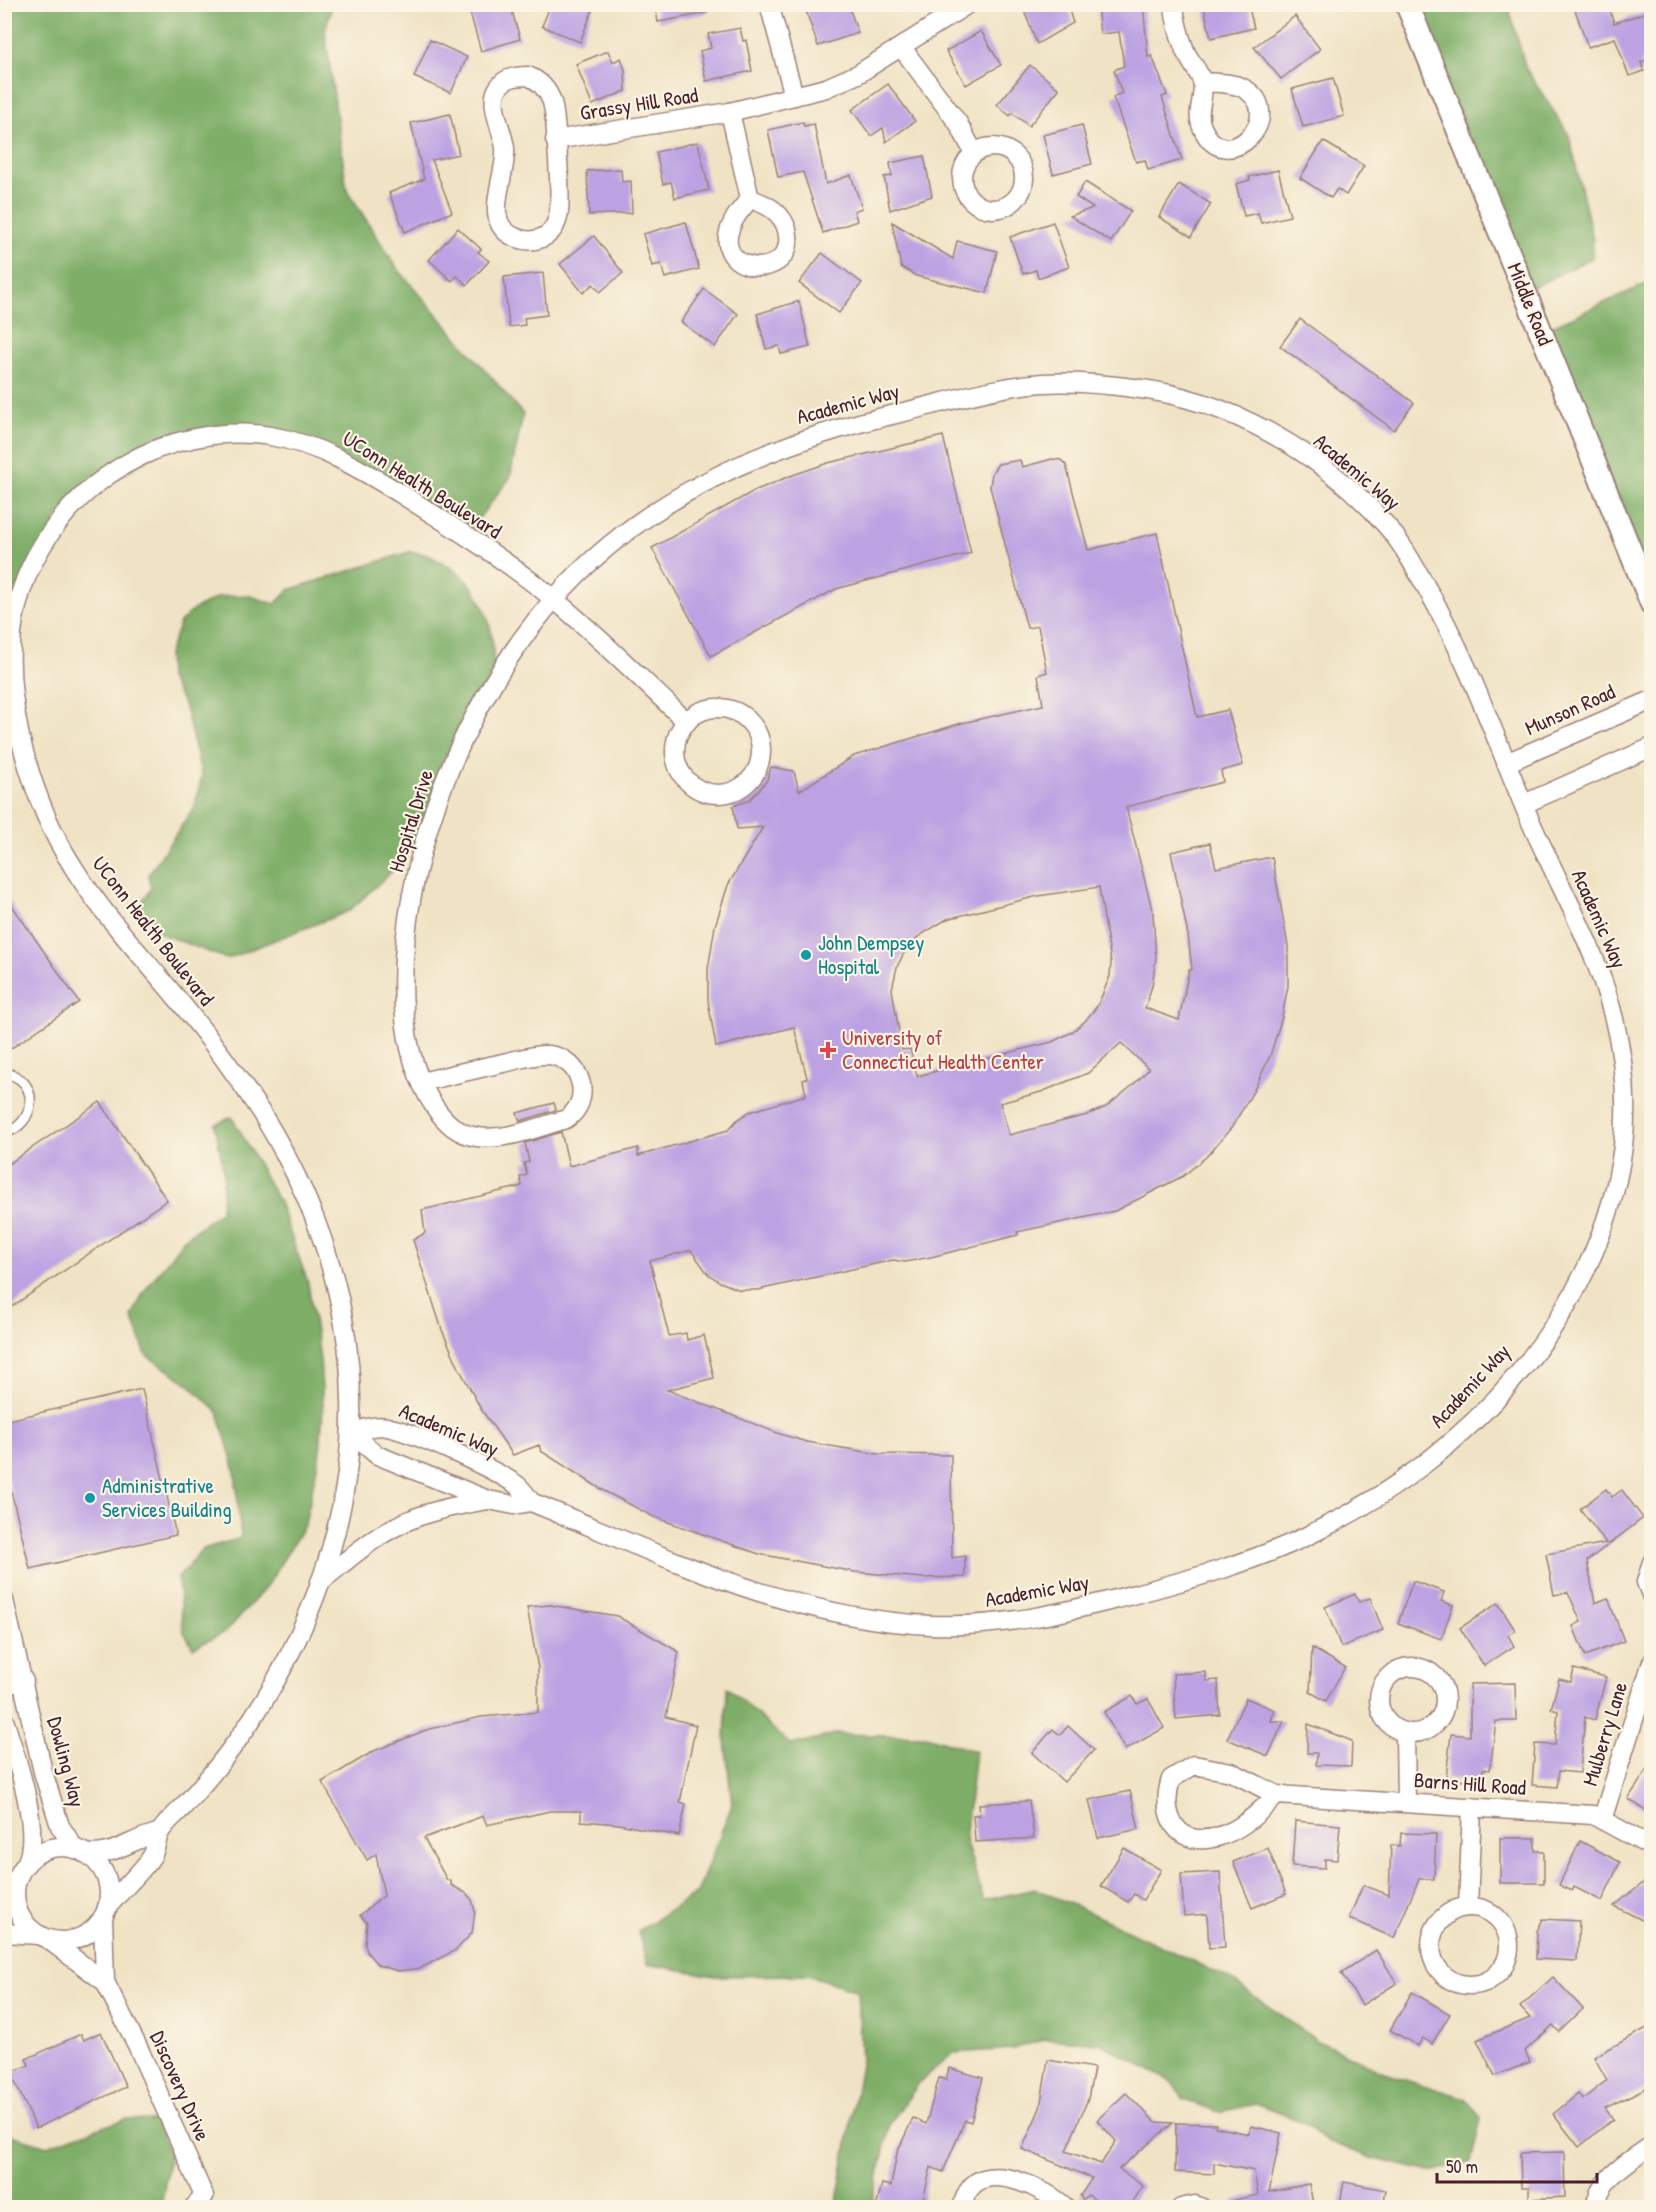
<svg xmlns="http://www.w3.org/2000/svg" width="1656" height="2212" font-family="'Patrick Hand',sans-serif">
<rect width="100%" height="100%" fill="#fcf5e5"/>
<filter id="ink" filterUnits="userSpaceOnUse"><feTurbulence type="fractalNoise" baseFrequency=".0167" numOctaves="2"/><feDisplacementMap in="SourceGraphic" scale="12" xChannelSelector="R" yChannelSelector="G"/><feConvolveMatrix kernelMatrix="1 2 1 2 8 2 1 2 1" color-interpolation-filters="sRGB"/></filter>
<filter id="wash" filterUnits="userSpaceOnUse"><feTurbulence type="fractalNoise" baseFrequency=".008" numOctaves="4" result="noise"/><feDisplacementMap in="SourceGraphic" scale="24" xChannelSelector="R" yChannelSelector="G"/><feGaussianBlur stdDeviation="1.35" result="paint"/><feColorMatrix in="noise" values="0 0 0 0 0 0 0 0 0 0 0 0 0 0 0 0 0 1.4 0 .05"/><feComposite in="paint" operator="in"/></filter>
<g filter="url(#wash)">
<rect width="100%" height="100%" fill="#f0e3c5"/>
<g fill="#7eae68" stroke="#64664a" stroke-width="1.5">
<path d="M 4,5 L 332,5 L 325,31 L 347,190 L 397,268 L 523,414 L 510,478 L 465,536 L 319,450 L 250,432 L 172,443 L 58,516 L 5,638 Z"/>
<path d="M 1407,5 L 1508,5 L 1526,69 L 1569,135 L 1593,240 L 1592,258 L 1525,291 Z"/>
<path d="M 1651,282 L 1651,604 L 1541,331 Z"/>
<path d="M 409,552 C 424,552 429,556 443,563 C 483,584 496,627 493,670 L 429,822 L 404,860 L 349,911 L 227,959 L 154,931 L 139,905 L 151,889 L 148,875 L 194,808 L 202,776 L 185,707 L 169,678 L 168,655 L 180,623 L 193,610 L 218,597 L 247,595 L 275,604 L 289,590 Z"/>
<path d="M 232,1117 L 279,1202 L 308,1283 L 320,1358 L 323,1407 L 320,1452 L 305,1524 L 267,1586 L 226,1632 L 193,1648 L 183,1630 L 178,1578 L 203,1549 L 241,1538 L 235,1471 L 218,1412 L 187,1383 L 146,1355 L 132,1317 L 143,1293 L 184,1239 L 221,1211 L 224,1174 L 215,1124 Z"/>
<path d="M 727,1687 L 791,1745 L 835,1734 L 926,1736 L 975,1751 L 965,1840 L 984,1900 L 1035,1889 L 1078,1907 L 1230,1979 L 1316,2040 L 1390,2075 L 1465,2098 L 1481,2118 L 1471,2162 L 1430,2172 L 1371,2158 L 1323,2139 L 1303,2122 L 1256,2104 L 1219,2112 L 1184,2100 L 1175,2084 L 1100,2043 L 1045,2039 L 1013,2049 L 953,2053 L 919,2083 L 890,2123 L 871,2207 L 836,2207 L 861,2064 L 858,1991 L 808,1975 L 715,1976 L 647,1964 L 638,1931 L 697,1893 L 732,1805 L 725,1740 Z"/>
<path d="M 126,2119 L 155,2121 L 170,2154 L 161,2207 L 5,2207 L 5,2133 L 47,2146 Z"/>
</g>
<g id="blocks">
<g fill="#bca2e3" fill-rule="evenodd">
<path d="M 477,4 L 510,4 L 520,39 L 481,51 L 470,13 Z"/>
<path d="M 551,4 L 595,4 L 580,42 L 542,26 Z"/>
<path d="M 655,4 L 706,4 L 707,13 L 658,22 Z"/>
<path d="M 815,4 L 848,4 L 858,33 L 818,46 L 805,8 Z"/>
<path d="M 1034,4 L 1067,4 L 1073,23 L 1037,44 L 1023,8 Z"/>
<path d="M 1097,4 L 1143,4 L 1148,57 L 1152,56 L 1167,95 L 1162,97 L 1182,160 L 1148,170 L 1145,160 L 1136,162 L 1113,97 L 1122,93 L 1114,70 L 1124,66 L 1119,32 L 1100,34 Z"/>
<path d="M 1203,4 L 1248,4 L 1254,28 L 1211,38 Z"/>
<path d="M 1573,4 L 1608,4 L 1614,23 L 1647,12 L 1652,24 L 1652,58 L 1641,62 L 1644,71 L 1629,76 L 1615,38 L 1588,47 Z"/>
<path d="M 1295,16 L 1320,49 L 1281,79 L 1254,47 Z"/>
<path d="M 740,28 L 743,41 L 746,40 L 752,71 L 706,81 L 700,51 L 711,48 L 708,34 Z"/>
<path d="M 981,31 L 1001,65 L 966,85 L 946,51 Z"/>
<path d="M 430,40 L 467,57 L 451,93 L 414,77 Z"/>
<path d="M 608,51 L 613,62 L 621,58 L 625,70 L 626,91 L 592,105 L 576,64 Z"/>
<path d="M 1030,65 L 1059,89 L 1029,126 L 1012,113 L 1010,116 L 997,105 Z"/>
<path d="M 1333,78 L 1344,116 L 1303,127 L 1292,89 Z"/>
<path d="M 888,84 L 915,121 L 886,142 L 883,128 L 871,136 L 852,110 Z"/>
<path d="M 450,114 L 459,154 L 432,160 L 452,212 L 405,232 L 389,193 L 424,179 L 411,123 Z"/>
<path d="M 803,122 L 804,126 L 814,124 L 826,184 L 851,175 L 862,208 L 854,211 L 857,221 L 823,233 L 803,172 L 778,177 L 768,130 Z"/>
<path d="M 1082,125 L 1092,164 L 1053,174 L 1043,135 Z"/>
<path d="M 1323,141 L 1364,166 L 1346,195 L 1337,189 L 1331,198 L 1300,178 Z"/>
<path d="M 698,142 L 709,190 L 675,198 L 671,182 L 663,184 L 656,152 Z"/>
<path d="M 924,156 L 932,196 L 890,210 L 884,177 L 892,176 L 890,163 Z"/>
<path d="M 621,169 L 622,182 L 631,181 L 632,213 L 589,215 L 587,171 Z"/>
<path d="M 1278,170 L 1290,216 L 1261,223 L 1258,213 L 1244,216 L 1236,184 L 1250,180 L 1249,177 Z"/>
<path d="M 1085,182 L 1131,211 L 1111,242 L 1070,216 L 1093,208 L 1076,197 Z"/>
<path d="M 1179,184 L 1211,204 L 1191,237 L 1159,217 Z"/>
<path d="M 686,222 L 699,269 L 665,278 L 661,264 L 652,266 L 643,234 Z"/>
<path d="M 892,222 L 953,259 L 957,241 L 997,251 L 987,293 L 916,276 L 901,267 Z"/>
<path d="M 1053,222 L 1069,267 L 1038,278 L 1036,270 L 1023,274 L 1010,237 Z"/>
<path d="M 458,228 L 481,249 L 478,252 L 489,261 L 467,285 L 457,276 L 452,281 L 429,260 Z"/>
<path d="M 594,236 L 623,273 L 600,292 L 593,284 L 583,293 L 560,264 Z"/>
<path d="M 822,253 L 862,283 L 839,313 L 799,283 Z"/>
<path d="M 543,273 L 547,315 L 524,318 L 525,325 L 509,327 L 504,277 Z"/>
<path d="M 704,289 L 738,314 L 715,347 L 681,322 Z"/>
<path d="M 799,301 L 810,347 L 781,354 L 779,346 L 766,349 L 757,314 Z"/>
<path d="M 1300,319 L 1414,403 L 1394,430 L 1280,346 Z"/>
<path d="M 943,436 L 971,553 L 836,589 L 711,656 L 652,548 L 754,491 L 790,476 L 828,463 Z"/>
<path d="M 1052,459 L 1061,460 L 1066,465 L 1088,550 L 1157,533 L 1197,717 L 1228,710 L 1243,765 L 1221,771 L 1223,782 L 1126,807 L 1153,913 L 1156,958 L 1152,986 L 1145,1008 L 1179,1020 L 1189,970 L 1192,970 L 1188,935 L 1171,852 L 1210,843 L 1216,868 L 1272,857 L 1288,946 L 1288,986 L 1282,1017 L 1270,1056 L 1254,1090 L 1232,1127 L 1206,1157 L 1183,1176 L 1115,1211 L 1017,1232 L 1018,1235 L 931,1257 L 905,1262 L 893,1260 L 758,1290 L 740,1290 L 720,1282 L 708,1274 L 691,1250 L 650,1261 L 669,1336 L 686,1333 L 687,1340 L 704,1335 L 714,1378 L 667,1390 L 780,1434 L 807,1442 L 878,1454 L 951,1455 L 952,1558 L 965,1556 L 965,1577 L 922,1578 L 855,1572 L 759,1554 L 654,1517 L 604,1491 L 541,1451 L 539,1445 L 513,1455 L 481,1409 L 459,1368 L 442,1330 L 413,1240 L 425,1233 L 422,1210 L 522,1186 L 520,1177 L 527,1175 L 524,1163 L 529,1162 L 525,1143 L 561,1132 L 569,1166 L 638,1148 L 638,1156 L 728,1130 L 737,1120 L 749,1112 L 806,1095 L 803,1080 L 807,1078 L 794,1027 L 716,1047 L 708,1001 L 708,969 L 715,926 L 728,885 L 763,827 L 737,829 L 733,806 L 749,800 L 759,790 L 767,780 L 771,767 L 794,771 L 799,791 L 854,756 L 962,723 L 1043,705 L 1038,675 L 1047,672 L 1038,626 L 1027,628 L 990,487 L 992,473 L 998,464 L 1020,460 L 1022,467 ZM 1099,887 L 1111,962 L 1110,976 L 1098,1005 L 1085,1021 L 1072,1032 L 1052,1042 L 917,1076 L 910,1049 L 902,1050 L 892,989 L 897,967 L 904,953 L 919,936 L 947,919 L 1038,896 ZM 1121,1043 L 1149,1069 L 1133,1085 L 1106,1107 L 1087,1115 L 1009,1135 L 1000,1103 L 1041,1092 L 1088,1073 Z"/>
<path d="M 4,894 L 79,1002 L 4,1053 Z"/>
<path d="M 100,1102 L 167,1200 L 4,1312 L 4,1167 Z"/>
<path d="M 554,1103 L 556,1110 L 520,1121 L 517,1113 Z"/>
<path d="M 142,1389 L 176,1535 L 30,1569 L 4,1462 L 4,1421 Z"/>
<path d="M 1606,1489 L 1612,1497 L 1622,1490 L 1643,1518 L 1587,1561 L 1595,1603 L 1608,1598 L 1624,1641 L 1585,1656 L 1573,1626 L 1581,1622 L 1568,1592 L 1554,1595 L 1546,1554 L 1606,1543 L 1580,1509 Z"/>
<path d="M 1413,1581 L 1444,1592 L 1441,1601 L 1453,1605 L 1441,1639 L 1398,1623 Z"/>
<path d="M 1355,1594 L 1359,1602 L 1370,1598 L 1383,1630 L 1341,1647 L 1325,1607 Z"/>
<path d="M 1498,1603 L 1515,1630 L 1508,1635 L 1514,1646 L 1484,1666 L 1460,1628 Z"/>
<path d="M 550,1605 L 617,1616 L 679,1652 L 666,1717 L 696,1725 L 680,1802 L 686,1804 L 679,1836 L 619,1824 L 581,1821 L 581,1811 L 550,1811 L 487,1825 L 483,1816 L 424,1838 L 447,1880 L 451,1881 L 451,1885 L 466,1893 L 472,1900 L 475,1911 L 472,1933 L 456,1950 L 421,1968 L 398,1971 L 378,1965 L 367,1952 L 365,1944 L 367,1923 L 360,1915 L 384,1896 L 376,1854 L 367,1860 L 322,1782 L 374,1751 L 426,1730 L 481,1717 L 538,1712 L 538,1668 L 527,1607 Z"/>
<path d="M 1312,1648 L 1345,1667 L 1326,1701 L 1310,1692 Z"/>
<path d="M 1574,1669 L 1606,1677 L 1595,1720 L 1585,1717 L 1580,1773 L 1559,1771 L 1557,1787 L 1532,1785 L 1535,1744 L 1555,1745 L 1558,1711 L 1551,1709 L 1559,1679 L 1571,1682 Z"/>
<path d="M 1206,1672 L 1206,1681 L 1218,1680 L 1220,1715 L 1176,1719 L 1173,1674 Z"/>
<path d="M 1515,1683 L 1516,1721 L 1496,1721 L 1490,1770 L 1483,1769 L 1482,1782 L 1446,1778 L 1451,1734 L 1470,1736 L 1470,1684 Z"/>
<path d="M 1132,1696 L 1137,1704 L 1148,1699 L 1164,1728 L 1125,1750 L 1104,1712 Z"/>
<path d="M 1246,1698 L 1275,1710 L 1271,1721 L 1284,1721 L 1268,1756 L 1227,1739 Z"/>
<path d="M 1308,1724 L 1352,1741 L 1351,1766 L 1316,1765 L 1317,1753 L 1307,1753 Z"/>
<path d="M 1068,1726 L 1094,1750 L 1064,1782 L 1032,1753 L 1053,1729 L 1060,1735 Z"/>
<path d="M 1652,1762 L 1652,1814 L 1628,1799 Z"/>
<path d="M 1130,1791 L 1139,1829 L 1098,1838 L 1089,1800 Z"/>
<path d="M 1029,1801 L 1034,1838 L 975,1842 L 973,1815 L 980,1815 L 979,1804 Z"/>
<path d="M 1295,1821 L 1340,1825 L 1337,1860 L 1325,1859 L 1325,1868 L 1292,1866 Z"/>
<path d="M 1401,1833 L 1436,1834 L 1434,1879 L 1419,1879 L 1394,1938 L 1349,1918 L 1363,1885 L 1389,1895 L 1391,1845 L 1400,1846 Z"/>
<path d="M 1500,1838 L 1535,1838 L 1535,1851 L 1544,1851 L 1544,1883 L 1500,1883 Z"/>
<path d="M 1580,1841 L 1620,1862 L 1602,1901 L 1574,1887 L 1572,1891 L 1559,1885 Z"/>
<path d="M 1124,1848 L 1161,1870 L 1143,1900 L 1134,1894 L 1128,1902 L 1101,1886 Z"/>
<path d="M 1268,1848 L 1286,1894 L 1252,1908 L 1233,1862 Z"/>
<path d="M 1220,1872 L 1225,1947 L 1209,1948 L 1207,1914 L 1184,1916 L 1181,1874 Z"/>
<path d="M 1652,1876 L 1652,1925 L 1614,1906 Z"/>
<path d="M 1543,1919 L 1579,1921 L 1577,1961 L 1536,1959 L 1537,1931 Z"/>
<path d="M 1376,1950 L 1397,1983 L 1362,2005 L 1341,1973 Z"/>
<path d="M 1553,1977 L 1583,2009 L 1559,2032 L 1553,2025 L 1525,2051 L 1530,2062 L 1495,2076 L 1477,2040 L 1530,2018 L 1520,2007 Z"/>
<path d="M 1412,1992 L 1450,2014 L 1432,2044 L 1423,2038 L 1418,2046 L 1390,2030 Z"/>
<path d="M 1652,2025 L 1652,2085 L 1605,2108 L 1613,2119 L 1579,2147 L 1553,2114 L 1578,2094 L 1583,2099 L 1607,2080 L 1594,2057 Z"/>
<path d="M 101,2032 L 126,2087 L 36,2128 L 11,2073 L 29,2065 L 26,2059 L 81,2034 L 84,2040 Z"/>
<path d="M 1048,2060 L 1094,2068 L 1088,2099 L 1066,2151 L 1101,2164 L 1116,2141 L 1097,2120 L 1126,2093 L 1155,2122 L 1173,2123 L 1119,2169 L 1143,2186 L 1129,2208 L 1107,2208 L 1088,2195 L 1083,2200 L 1080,2196 L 1092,2178 L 1022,2149 L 1040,2108 Z"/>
<path d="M 949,2068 L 983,2078 L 971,2122 L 965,2120 L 943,2172 L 931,2167 L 921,2208 L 876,2208 L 882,2184 L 891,2186 L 897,2153 L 913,2118 L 926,2124 L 939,2078 L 946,2080 Z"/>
<path d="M 1176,2123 L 1216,2124 L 1215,2127 L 1249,2134 L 1251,2126 L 1281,2133 L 1269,2192 L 1309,2184 L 1314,2208 L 1234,2208 L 1234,2200 L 1258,2195 L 1254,2171 L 1214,2163 L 1214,2174 L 1175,2172 Z"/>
<path d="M 1564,2152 L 1565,2197 L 1529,2199 L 1529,2187 L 1521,2187 L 1520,2153 Z"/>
<path d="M 1344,2182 L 1386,2190 L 1383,2208 L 1339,2208 Z"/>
</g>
</g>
</g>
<g filter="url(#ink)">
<use href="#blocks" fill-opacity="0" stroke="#9d8178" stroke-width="1.5"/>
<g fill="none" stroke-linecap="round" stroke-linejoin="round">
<defs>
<path id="service" d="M 4,1073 C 41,1078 37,1125 4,1133"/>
<g id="minor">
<path d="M 769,4 L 794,96"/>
<path d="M 1174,4 C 1175,21 1180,38 1186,53 C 1191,62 1199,72 1202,81 C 1206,96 1195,111 1202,127 C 1225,182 1291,113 1243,88 C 1231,82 1215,83 1202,82"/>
<path d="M 902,48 L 958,123 L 974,153"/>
<path d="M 528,76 C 540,81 548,90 552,102 C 556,115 561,196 559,211 C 558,220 555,229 547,235 C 539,241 527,242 517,238 C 478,224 508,176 505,148 C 503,131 489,106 497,90 C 503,78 515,76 528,76 Z"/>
<path d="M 730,112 L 750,199 C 679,274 802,290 787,230 C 782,212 767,204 750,199"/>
<path d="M 555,140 L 730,112 L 826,88 L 858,74 L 968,4"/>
<circle cx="993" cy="178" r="31"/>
<circle cx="718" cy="751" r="43"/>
<path d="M 1506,763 L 1652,700"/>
<path d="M 1524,804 L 1652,747"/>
<path d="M 421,1082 C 448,1076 475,1069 503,1063 C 517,1060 533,1054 549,1055 C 582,1059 594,1101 566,1119 C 540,1127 504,1141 477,1137 C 457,1134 445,1122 434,1106 C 376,1018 411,861 449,771 C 477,704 516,639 565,587 C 654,492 776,441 900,413 C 947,402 995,386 1043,383 C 1073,381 1104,384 1134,388 C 1229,399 1322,453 1385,524 C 1402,543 1413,564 1425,585 C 1468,659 1496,740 1529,818 C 1558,884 1597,949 1614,1019 C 1624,1060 1628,1105 1623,1146 C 1601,1315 1466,1458 1317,1531 C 1258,1561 1192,1579 1128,1596 C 1063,1613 998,1628 930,1625 C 790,1619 660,1554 531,1502 C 527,1496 523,1490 517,1485 C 492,1468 416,1433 387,1427 C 375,1424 362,1430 351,1433 L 377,1455 L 488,1500 L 514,1505 L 531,1502"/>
<path d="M 1652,1562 L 1646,1582 L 1652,1597"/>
<path d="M 320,1582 C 345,1562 370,1539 399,1525 C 426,1511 459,1505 488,1500"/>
<path d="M 4,1600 L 43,1772 L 60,1826 L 75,1849"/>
<circle cx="1412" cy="1700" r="33"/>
<path d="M 4,1685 L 24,1681"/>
<path d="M 4,1720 C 15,1754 43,1832 26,1864"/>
<path d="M 1405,1732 L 1406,1802"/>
<path d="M 1277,1795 C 1260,1811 1243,1829 1220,1836 C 1178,1850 1159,1816 1171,1779 L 1194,1765 L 1231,1772 L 1277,1795 L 1593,1815 L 1652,1847"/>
<path d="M 1602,1820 L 1652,1662"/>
<circle cx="62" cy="1894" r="47"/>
<path d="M 84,1853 C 111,1859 134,1837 159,1833"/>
<path d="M 1468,1907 L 1472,1807"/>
<circle cx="1470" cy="1946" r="39"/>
<path d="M 107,1908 C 120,1890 140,1875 152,1856 C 156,1849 156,1841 159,1834 C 163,1825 175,1815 182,1808 C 200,1788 218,1767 234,1745 C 306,1647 354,1522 351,1399 C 349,1296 316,1201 262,1114 C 233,1069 200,1025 165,984 C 133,946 98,908 72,865 C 47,826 31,782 20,737 C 11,695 6,651 16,610 C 30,549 71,496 124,465 C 166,440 221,428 270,436 C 320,444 364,471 406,497 C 455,528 505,560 550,596 C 598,635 642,680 687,722"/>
<path d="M 103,1917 L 105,1982 L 138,2047 L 204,2196 L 193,2208"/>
<path d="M 4,1933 L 39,1935"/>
<path d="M 49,1940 L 105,1982"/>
<path d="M 962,2208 C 964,2202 965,2194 969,2190 C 988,2160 1048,2190 1066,2208"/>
<path d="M 1181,2208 L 1195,2205 L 1202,2208"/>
<path d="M 1595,2208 C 1599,2177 1629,2162 1652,2145"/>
</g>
<path id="tertiary" d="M 1407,4 L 1652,604"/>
</defs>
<use href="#service" stroke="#9d8178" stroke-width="12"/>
<use href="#minor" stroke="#9d8178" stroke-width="21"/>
<use href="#tertiary" stroke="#9d8178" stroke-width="26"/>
<use href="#service" stroke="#fff" stroke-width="9"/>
<use href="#minor" stroke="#fff" stroke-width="18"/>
<use href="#tertiary" stroke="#fff" stroke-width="22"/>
</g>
</g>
<g fill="#0f9aa8" stroke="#fcf5e5" stroke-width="2">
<circle cx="806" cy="955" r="6"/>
<circle cx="90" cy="1498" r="6"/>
</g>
<path fill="#e0444e" stroke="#fcf5e5" stroke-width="2" d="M825 1041h6v6h6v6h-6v6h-6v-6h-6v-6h6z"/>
<g text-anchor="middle" stroke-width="4.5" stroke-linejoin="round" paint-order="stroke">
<g font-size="21" fill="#4a1f2b" stroke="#fcf5e5">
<text transform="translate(639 104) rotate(-9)" y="7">Grassy Hill Road</text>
<text transform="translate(1530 304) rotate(68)" y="7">Middle Road</text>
<text transform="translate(848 404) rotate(-15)" y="7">Academic Way</text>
<text transform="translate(1357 472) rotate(40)" y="7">Academic Way</text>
<text transform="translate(422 485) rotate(32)" y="7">UConn Health Boulevard</text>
<text transform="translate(1570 710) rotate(-24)" y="7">Munson Road</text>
<text transform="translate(411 821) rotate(-73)" y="7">Hospital Drive</text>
<text transform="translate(1599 919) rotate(66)" y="7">Academic Way</text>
<text transform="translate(153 931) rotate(52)" y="7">UConn Health Boulevard</text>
<text transform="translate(1470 1386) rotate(-47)" y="7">Academic Way</text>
<text transform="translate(449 1430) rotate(23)" y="7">Academic Way</text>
<text transform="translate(1037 1591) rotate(-10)" y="7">Academic Way</text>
<text transform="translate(1605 1734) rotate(-73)" y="7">Mulberry Lane</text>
<text transform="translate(66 1762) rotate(75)" y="7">Dowling Way</text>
<text transform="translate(1470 1784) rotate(4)" y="7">Barns Hill Road</text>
<text transform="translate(180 2086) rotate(66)" y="7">Discovery Drive</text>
</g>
<g font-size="21" fill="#0d838f" stroke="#fcf5e5" text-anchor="start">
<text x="818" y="950">John Dempsey<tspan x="818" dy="24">Hospital</tspan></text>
<text x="102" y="1493">Administrative<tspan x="102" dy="24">Services Building</tspan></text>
</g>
<g font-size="21" fill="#be3a42" stroke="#fcf5e5" text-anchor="start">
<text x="842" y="1045">University of<tspan x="842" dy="24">Connecticut Health Center</tspan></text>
</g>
</g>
<rect width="1656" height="2212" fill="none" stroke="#fcf5e5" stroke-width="24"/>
<path d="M1437 2173v9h160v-9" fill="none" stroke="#4a1f2b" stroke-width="3"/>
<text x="1446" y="2173" font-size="18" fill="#4a1f2b" stroke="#fcf5e5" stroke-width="4.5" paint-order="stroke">50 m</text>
</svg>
